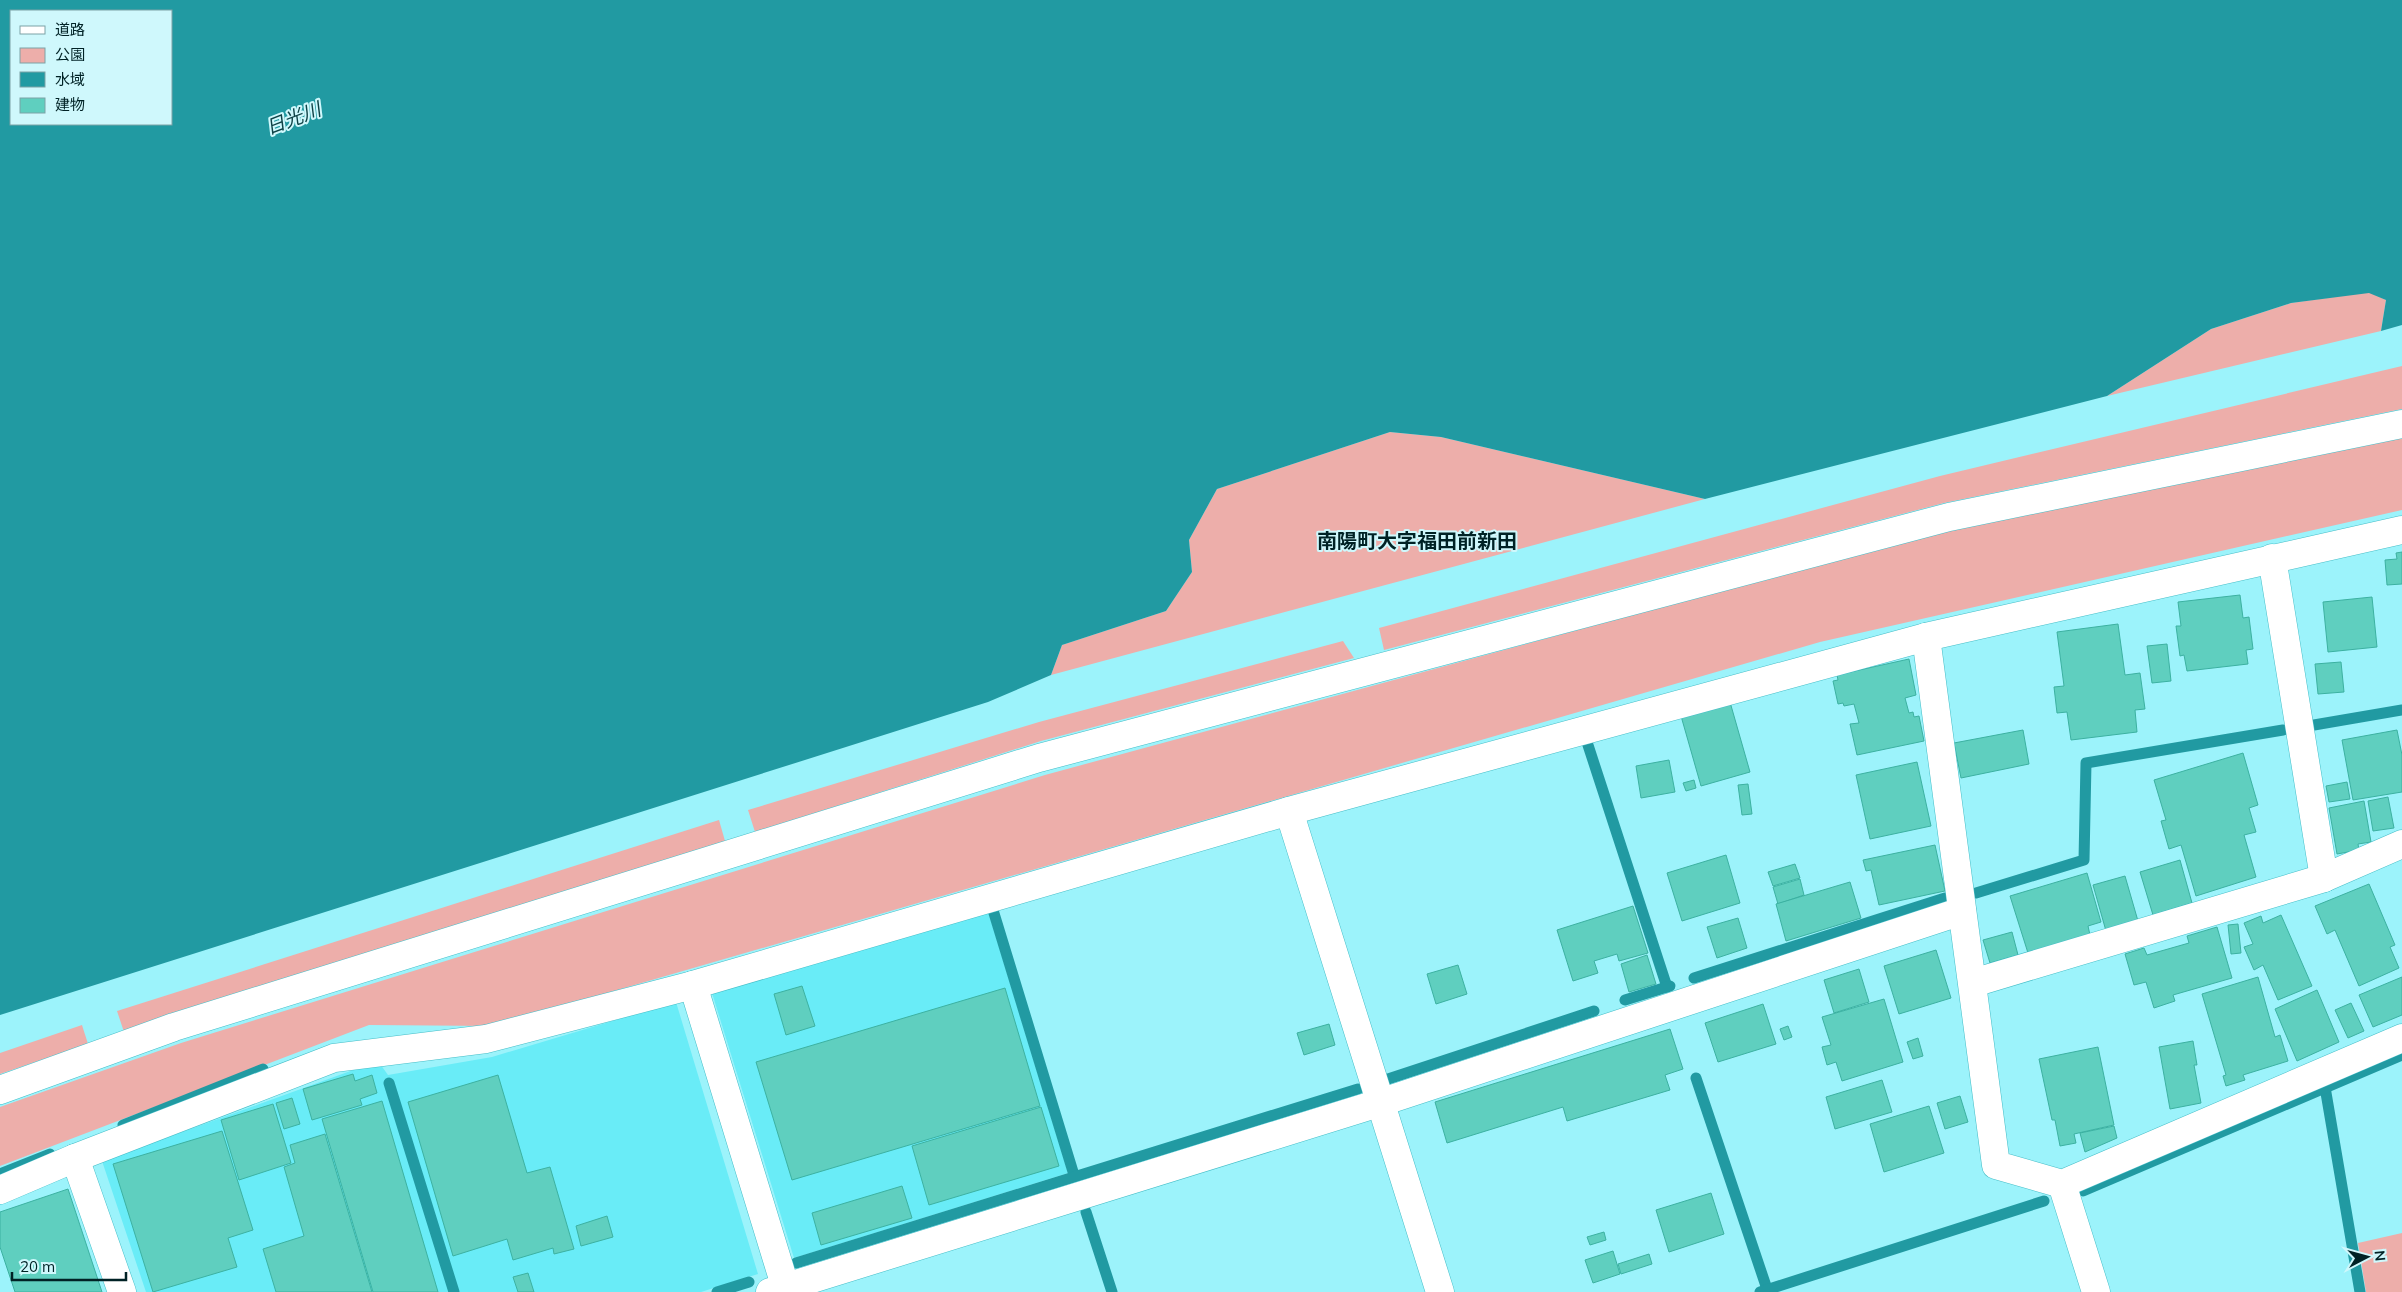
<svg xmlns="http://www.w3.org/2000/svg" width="2402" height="1292" font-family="Mulish,'Noto Sans JP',sans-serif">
<rect width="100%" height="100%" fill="#9cf3fb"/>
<g fill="#69ecf7">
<path d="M 988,911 L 1068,1173 L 794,1258 L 712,993 Z"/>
<path d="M 676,1002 L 758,1274 L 701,1292 L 146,1292 L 102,1161 L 378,1061 L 388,1075 L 492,1057 Z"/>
</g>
<g fill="#edaeaa">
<path d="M 2369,292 L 2386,300 L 2381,331 L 2107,396 L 2211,329 L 2291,303 Z"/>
<path d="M 2402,366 L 2402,409 L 1944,503 L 1384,650 L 1379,628 L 1940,476 Z"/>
<path d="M 1390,432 L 1441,437 L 1705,499 L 1051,675 L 1062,645 L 1166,611 L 1192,572 L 1189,540 L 1217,489 Z"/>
<path d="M 2402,436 L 2402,510 L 1820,642 L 493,1026 L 369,1025 L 0,1166 L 0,1107 L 181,1043 L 1045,775 L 1952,528 Z"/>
<path d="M 1343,641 L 1354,658 L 1041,741 L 755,832 L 748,810 L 1039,722 Z"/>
<path d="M 719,820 L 725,841 L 124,1032 L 117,1011 Z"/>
<path d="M 82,1025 L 88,1044 L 0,1074 L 0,1053 Z"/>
<path d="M 2402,1233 L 2402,1292 L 2366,1292 L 2358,1243 Z"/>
</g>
<path fill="#219aa2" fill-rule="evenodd" d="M 0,0 L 2402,0 L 2402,325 L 2381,331 L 2386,300 L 2369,293 L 2291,303 L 2211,329 L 2107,396 L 1705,499 L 1441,437 L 1390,432 L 1217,489 L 1189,540 L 1192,572 L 1166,611 L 1062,645 L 1051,675 L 988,702 L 0,1015 ZM 11,11 L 171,11 L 171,124 L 11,124 Z"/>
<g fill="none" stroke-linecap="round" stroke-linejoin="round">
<g stroke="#219aa2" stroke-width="11">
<path d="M 2314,725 L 2402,710"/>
<path d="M 1586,739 L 1667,987"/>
<path d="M 1976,893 L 2084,860 L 2086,763 L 2283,730"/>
<path d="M 993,910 L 1074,1175"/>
<path d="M 1694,978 L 1945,898"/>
<path d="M 1625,1000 L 1670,986"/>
<path d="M 1696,1078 L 1768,1292"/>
<path d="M 1385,1080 L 1594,1011"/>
<path d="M 389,1083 L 454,1292"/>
<path d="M 2325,1087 L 2360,1292"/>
<path d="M 123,1125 L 263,1069"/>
<path d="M 0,1174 L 50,1154"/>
<path d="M 2083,1191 L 2402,1055"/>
<path d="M 1086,1212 L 1112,1292"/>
<path d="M 796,1263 L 1358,1089"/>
<path d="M 717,1292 L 749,1282"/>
<path d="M 1760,1292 L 2044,1201"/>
</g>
</g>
<g fill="#5fcfbf" stroke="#3cb1a1">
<path d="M 2402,552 L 2402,584 L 2387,585 L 2385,560 L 2397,559 L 2396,553 Z"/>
<path d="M 2240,595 L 2243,618 L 2249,617 L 2253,649 L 2246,650 L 2248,664 L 2187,671 L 2184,655 L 2180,656 L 2176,626 L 2181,626 L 2178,602 Z"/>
<path d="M 2372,597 L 2377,647 L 2328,652 L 2323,602 Z"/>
<path d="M 2118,624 L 2125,675 L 2140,673 L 2145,709 L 2135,710 L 2137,732 L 2071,740 L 2067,712 L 2057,713 L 2054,687 L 2064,686 L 2057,632 Z"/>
<path d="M 2167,644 L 2171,681 L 2152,683 L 2147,646 Z"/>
<path d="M 1909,659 L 1916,695 L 1905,698 L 1909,713 L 1913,712 L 1914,717 L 1919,716 L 1924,741 L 1857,755 L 1850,724 L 1859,723 L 1854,704 L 1844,706 L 1843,703 L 1838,704 L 1833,681 L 1838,680 L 1837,675 Z"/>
<path d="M 2341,662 L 2344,692 L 2318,694 L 2315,664 Z"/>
<path d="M 1730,702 L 1750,772 L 1701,786 L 1681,716 Z"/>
<path d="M 2023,730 L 2029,764 L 1961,778 L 1954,743 Z"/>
<path d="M 2397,730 L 2402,755 L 2402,792 L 2353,800 L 2342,740 Z"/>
<path d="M 2243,753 L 2258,805 L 2249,808 L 2256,832 L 2244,835 L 2256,877 L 2196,896 L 2181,845 L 2169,849 L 2161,821 L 2166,820 L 2154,780 Z"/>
<path d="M 1669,760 L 1675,792 L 1641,798 L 1636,766 Z"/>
<path d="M 1917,762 L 1931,826 L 1870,839 L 1856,775 Z"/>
<path d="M 1694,780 L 1696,788 L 1686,791 L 1683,783 Z"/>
<path d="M 2347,782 L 2350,799 L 2329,802 L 2326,786 Z"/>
<path d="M 1748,784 L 1752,814 L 1742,815 L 1738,785 Z"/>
<path d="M 2388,797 L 2394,828 L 2373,831 L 2368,801 Z"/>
<path d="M 2364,801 L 2371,842 L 2358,844 L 2359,850 L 2337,854 L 2329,808 Z"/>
<path d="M 1935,845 L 1945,891 L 1879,905 L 1871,870 L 1866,871 L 1863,860 Z"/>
<path d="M 1726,855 L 1740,903 L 1682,921 L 1667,873 Z"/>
<path d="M 2180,860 L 2192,903 L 2153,915 L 2140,872 Z"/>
<path d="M 1795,864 L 1800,878 L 1773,886 L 1768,872 Z"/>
<path d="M 2087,873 L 2101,922 L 2088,926 L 2090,935 L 2028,953 L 2010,896 Z"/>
<path d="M 2125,876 L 2138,921 L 2106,931 L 2093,885 Z"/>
<path d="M 1800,879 L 1804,895 L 1778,904 L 1773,887 Z"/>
<path d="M 1850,882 L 1861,918 L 1786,941 L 1776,904 Z"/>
<path d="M 2369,884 L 2395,945 L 2390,947 L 2399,968 L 2359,986 L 2335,930 L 2327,934 L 2315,906 Z"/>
<path d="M 1633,906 L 1648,953 L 1619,961 L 1617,954 L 1594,961 L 1598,973 L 1573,981 L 1557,930 Z"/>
<path d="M 2281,915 L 2312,986 L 2278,1000 L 2263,965 L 2254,970 L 2244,947 L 2253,944 L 2244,923 L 2261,916 L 2263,923 Z"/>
<path d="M 1738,918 L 1747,948 L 1717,958 L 1707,927 Z"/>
<path d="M 2238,924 L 2241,953 L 2231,954 L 2228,925 Z"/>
<path d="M 2217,927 L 2232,978 L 2173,995 L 2175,1001 L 2154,1008 L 2146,982 L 2134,985 L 2125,954 L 2144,948 L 2147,955 L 2189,943 L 2187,936 Z"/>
<path d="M 2012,932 L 2018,955 L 1990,963 L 1983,940 Z"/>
<path d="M 1936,950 L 1951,998 L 1899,1014 L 1884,966 Z"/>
<path d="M 1647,955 L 1656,984 L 1629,992 L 1621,964 Z"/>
<path d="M 1458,965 L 1467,994 L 1436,1004 L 1427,974 Z"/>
<path d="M 1859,969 L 1869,1002 L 1834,1013 L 1824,980 Z"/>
<path d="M 2258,977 L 2275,1037 L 2280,1035 L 2288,1061 L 2243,1075 L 2245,1080 L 2226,1086 L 2223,1076 L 2226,1075 L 2202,994 Z"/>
<path d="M 2402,977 L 2402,1015 L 2373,1027 L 2359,995 Z"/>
<path d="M 802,986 L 815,1026 L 786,1035 L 774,994 Z"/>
<path d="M 1005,988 L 1040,1106 L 792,1180 L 756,1062 Z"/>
<path d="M 2317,990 L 2339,1042 L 2297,1061 L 2275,1009 Z"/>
<path d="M 1884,999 L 1903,1062 L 1842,1081 L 1836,1062 L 1827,1065 L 1822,1047 L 1831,1045 L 1822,1017 Z"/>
<path d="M 2351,1003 L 2364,1031 L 2348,1038 L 2335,1010 Z"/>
<path d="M 1763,1004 L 1776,1044 L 1718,1062 L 1705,1023 Z"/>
<path d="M 1329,1024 L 1335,1045 L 1304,1055 L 1297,1033 Z"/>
<path d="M 1788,1026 L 1792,1037 L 1784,1040 L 1780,1029 Z"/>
<path d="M 1670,1029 L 1683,1069 L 1665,1075 L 1670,1090 L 1567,1121 L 1563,1107 L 1447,1143 L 1435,1102 Z"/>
<path d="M 1918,1038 L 1923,1056 L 1913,1059 L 1907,1042 Z"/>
<path d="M 2193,1041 L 2197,1065 L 2194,1065 L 2201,1103 L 2170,1109 L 2159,1047 Z"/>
<path d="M 2098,1047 L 2114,1125 L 2074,1134 L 2076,1143 L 2060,1146 L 2055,1120 L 2052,1120 L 2039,1059 Z"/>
<path d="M 353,1074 L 355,1081 L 372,1075 L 377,1093 L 360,1099 L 362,1105 L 312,1120 L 303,1089 Z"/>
<path d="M 498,1075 L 527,1173 L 550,1167 L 574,1249 L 554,1254 L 553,1248 L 513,1260 L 507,1239 L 453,1256 L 408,1102 Z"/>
<path d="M 1882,1080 L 1892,1112 L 1835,1129 L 1826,1097 Z"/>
<path d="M 1960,1096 L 1968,1122 L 1945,1129 L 1937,1103 Z"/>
<path d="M 292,1098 L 300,1124 L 284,1129 L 276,1103 Z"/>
<path d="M 382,1101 L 438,1292 L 373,1292 L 322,1119 Z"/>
<path d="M 273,1104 L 291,1163 L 239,1180 L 221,1120 Z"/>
<path d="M 1929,1106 L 1944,1153 L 1884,1172 L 1870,1124 Z"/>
<path d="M 1041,1107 L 1059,1166 L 929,1205 L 912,1146 Z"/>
<path d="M 2114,1126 L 2117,1138 L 2085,1152 L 2080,1133 Z"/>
<path d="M 222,1131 L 253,1230 L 228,1238 L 237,1267 L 153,1292 L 113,1164 Z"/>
<path d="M 325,1134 L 372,1292 L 276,1292 L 263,1249 L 304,1236 L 284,1167 L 295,1163 L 290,1145 Z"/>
<path d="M 902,1186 L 912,1218 L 821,1245 L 812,1213 Z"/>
<path d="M 68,1189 L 102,1292 L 15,1292 L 0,1247 L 0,1212 Z"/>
<path d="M 1711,1193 L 1724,1234 L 1669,1252 L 1656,1210 Z"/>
<path d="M 607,1216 L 613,1237 L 581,1246 L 576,1226 Z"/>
<path d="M 1604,1232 L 1606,1240 L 1590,1245 L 1587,1237 Z"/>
<path d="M 1613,1251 L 1620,1274 L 1593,1283 L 1585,1260 Z"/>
<path d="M 1649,1254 L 1652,1264 L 1621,1274 L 1618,1264 Z"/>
<path d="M 528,1273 L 534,1292 L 518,1292 L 513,1277 Z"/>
</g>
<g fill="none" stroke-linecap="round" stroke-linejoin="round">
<defs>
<g id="minor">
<path d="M 2272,558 L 2324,878"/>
<path d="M 1926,637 L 1996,1165 L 2062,1184 L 2402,1038"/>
<path d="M 1289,811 L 1440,1292"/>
<path d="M 1973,983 L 2324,878 L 2402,844"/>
<path d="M 693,985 L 787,1292"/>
<path d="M 0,1090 L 174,1027 L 1039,758 L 1949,517 L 2402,424"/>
<path d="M 75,1158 L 122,1292"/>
<path d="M 2062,1184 L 2096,1292"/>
<path d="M 0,1190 L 75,1158 L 334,1058 L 486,1039 L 693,985 L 1289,811 L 1926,637 L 2402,530"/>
<path d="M 770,1292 L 1379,1103 L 1962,911"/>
</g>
</defs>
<use href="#minor" stroke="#44bdc7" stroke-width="29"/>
<use href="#minor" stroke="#fff" stroke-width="28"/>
</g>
<g text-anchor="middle" stroke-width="4" stroke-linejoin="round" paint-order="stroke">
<g font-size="19" font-style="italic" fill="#0f4246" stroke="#cff8fc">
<text transform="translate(293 118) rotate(-21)" y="7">日光川</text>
</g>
<g font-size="20" font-weight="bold" fill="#002225" stroke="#cff8fc">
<text x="1417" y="548">南陽町大字福田前新田</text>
</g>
</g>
<rect x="10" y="10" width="162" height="115" fill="#cff8fc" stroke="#7ca2a6"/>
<rect x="20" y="26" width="25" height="8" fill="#ffffff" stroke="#7ca2a6"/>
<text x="55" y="35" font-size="15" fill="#002225">道路</text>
<rect x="20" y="48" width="25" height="15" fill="#edaeaa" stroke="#7ca2a6"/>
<text x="55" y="60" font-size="15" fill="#002225">公園</text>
<rect x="20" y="72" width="25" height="15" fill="#219aa2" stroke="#7ca2a6"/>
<text x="55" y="85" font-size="15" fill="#002225">水域</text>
<rect x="20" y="98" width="25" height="15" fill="#5fcfbf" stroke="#7ca2a6"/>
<text x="55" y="110" font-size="15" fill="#002225">建物</text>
<g transform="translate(2367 1257) rotate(84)" stroke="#cff8fc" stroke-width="4" paint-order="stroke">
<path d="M0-4L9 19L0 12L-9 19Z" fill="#002225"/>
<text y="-8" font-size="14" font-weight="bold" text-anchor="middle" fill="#002225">N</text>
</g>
<path d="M12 1272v8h114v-8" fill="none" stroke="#002225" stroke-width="2.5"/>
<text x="20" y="1272" font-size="15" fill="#002225" stroke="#cff8fc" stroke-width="4" paint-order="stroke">20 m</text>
</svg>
